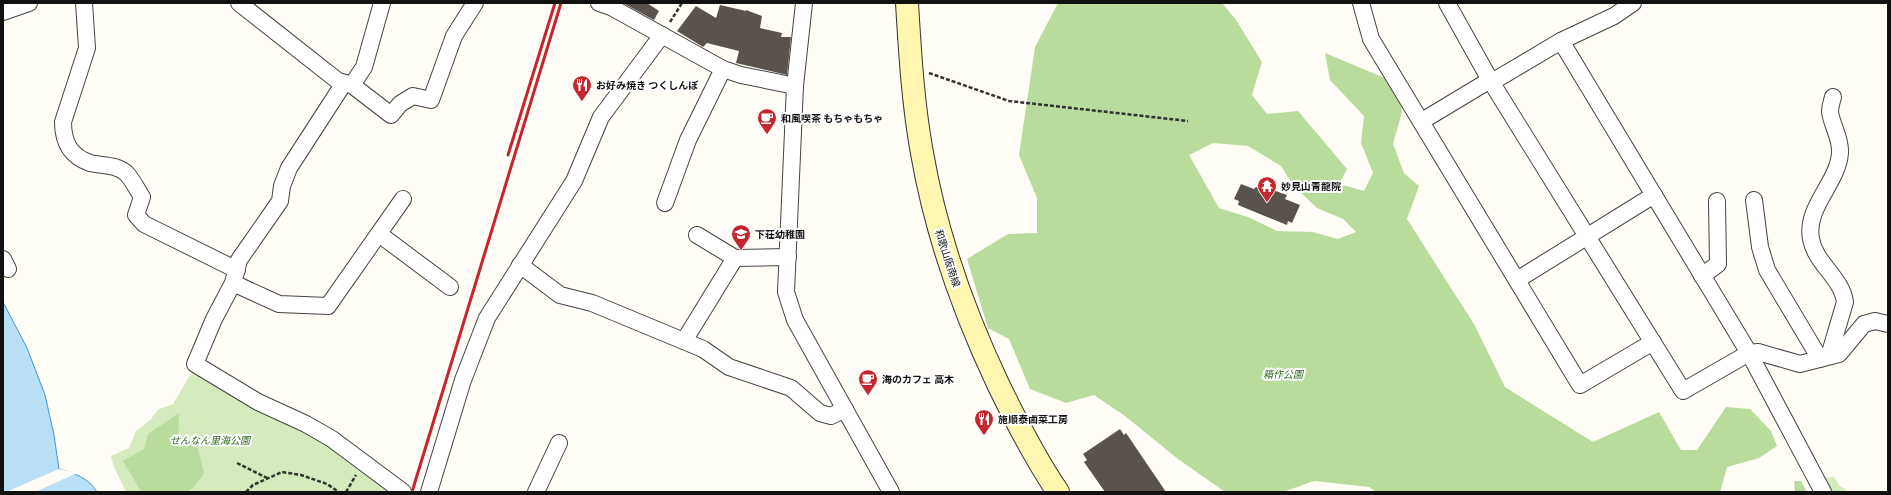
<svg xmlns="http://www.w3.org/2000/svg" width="1891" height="495" font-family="'Source Serif 4','Noto Sans JP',serif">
<rect width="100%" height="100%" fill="#fffdf5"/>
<g fill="#d5ebbd">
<path d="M 193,370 L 316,436 L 391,492 L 126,492 L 114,467 L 111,456 L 129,448 L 136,431 L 150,420 L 159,409 L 173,404 Z"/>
<path d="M 1834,477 L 1840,486 L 1849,492 L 1824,492 L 1823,478 Z"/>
</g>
<g fill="#b9dc9c" fill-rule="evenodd">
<path d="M 1058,3 L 1222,3 L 1236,20 L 1262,62 L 1252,95 L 1267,114 L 1298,111 L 1347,169 L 1339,184 L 1364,191 L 1373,173 L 1361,143 L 1364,116 L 1330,80 L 1325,53 L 1399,84 L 1402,112 L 1393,144 L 1404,173 L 1419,186 L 1407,219 L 1474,324 L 1505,387 L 1593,442 L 1659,412 L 1681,450 L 1697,450 L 1726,407 L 1750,409 L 1771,431 L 1777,446 L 1759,458 L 1727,467 L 1720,492 L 1376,492 L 1369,487 L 1314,481 L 1283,492 L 1225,492 L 1178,459 L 1125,416 L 1094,395 L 1066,403 L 1030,389 L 1009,339 L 988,328 L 967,259 L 1008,234 L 1037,233 L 1037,198 L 1019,155 L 1035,47 ZM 1213,143 L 1248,146 L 1281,166 L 1293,185 L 1317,208 L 1343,219 L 1356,232 L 1338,239 L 1313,232 L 1277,231 L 1248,217 L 1219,208 L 1189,155 Z"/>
<path d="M 179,413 L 178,438 L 198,448 L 204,474 L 193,488 L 186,492 L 141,492 L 123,461 L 144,449 L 148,434 Z"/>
<path d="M 1794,481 L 1801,481 L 1807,492 L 1795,492 Z"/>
</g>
<path fill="#b9e0f7" stroke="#3f96cf" d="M 3,302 L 27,348 L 45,395 L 54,435 L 59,469 C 74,473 89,478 97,492 L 3,492 Z"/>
<path fill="#fffdf5" d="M 59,469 L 77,473 L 35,492 L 6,492 Z"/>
<g fill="#5a524d">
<path d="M 623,3 L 647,3 L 659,11 L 654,20 Z"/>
<path d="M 720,5 L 746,11 L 746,10 L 762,16 L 760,28 L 782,33 L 781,37 L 791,37 L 787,75 L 736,63 L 739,51 L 707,43 L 703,47 L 677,31 L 696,6 L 716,18 Z"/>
<path d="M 1241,184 L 1254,189 L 1256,187 L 1272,193 L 1273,190 L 1287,195 L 1285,199 L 1300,205 L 1292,223 L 1288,221 L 1287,225 L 1238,205 L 1239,201 L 1234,199 Z"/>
<path d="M 1120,429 L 1124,435 L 1126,433 L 1166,492 L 1105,492 L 1084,462 L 1087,460 L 1083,454 Z"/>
</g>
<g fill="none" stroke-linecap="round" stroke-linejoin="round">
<defs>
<g id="minor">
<path d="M 84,3 L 87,48 L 63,122 C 63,142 70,156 90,163 C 102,166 116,164 126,173 C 132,179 137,189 142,197 L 136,215 L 144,224 L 237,270"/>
<path d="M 239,3 L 338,81 L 352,85 L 391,115 L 400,104 L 413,96 L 431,100 L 454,36 L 475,3"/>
<path d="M 599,3 L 611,7 L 723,69 L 741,75 L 795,86"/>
<path d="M 804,3 L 795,86 L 786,292 L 795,320 L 891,492"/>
<path d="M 1361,3 L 1371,39 L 1580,385 L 1653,342"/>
<path d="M 1447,3 L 1490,80 L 1683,391 L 1749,353 L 1758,352 L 1800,364 L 1839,354 L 1864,324 L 1875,321 L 1888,324"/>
<path d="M 3,12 L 29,3"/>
<path d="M 1561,41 L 1749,353 L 1823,492"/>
<path d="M 1492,82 L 1561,41 L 1614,16 L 1633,3"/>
<path d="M 344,83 L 289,168 L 282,186 L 280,201 L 239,260 L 233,283 L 214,319 L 195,364 L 258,402 L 306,424 L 332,439 L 403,492"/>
<path d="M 352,85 L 364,67 L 382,3"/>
<path d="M 1422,121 L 1490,80"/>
<path d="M 1754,200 L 1760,247 L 1767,270 L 1820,359"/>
<path d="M 665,203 L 688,140 L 723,69"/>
<path d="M 379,234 L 450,287"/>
<path d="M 697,235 L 735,258 L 788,257"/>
<path d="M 3,259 L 8,269"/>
<path d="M 520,265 L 560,295 L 592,303 L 703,349 L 729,367 L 791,388 L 820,413 L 831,416 L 845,409"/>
<path d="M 1702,276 L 1718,264 L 1717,201"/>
<path d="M 1517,280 L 1654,195"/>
<path d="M 233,283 L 279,304 L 328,306 L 403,199"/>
<path d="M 684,341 L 735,258"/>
<path d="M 1829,356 L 1845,302 C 1842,278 1815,263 1811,239 C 1805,207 1838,183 1840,153 C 1841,138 1832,126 1830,112 C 1830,107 1832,101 1833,97"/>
<path d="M 429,492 L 463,380 L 487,318 L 574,181 L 601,117 L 662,35"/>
<path d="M 536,492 L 559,443"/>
</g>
<path id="secondary" d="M 907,3 C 910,53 913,104 922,153 C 936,234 963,310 998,384 C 1016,421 1035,458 1058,492"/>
</defs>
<use href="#minor" stroke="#444" stroke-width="18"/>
<use href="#secondary" stroke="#333" stroke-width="24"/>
<g stroke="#333" stroke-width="2.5" stroke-dasharray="4 2" stroke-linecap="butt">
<path d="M 670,22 L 682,3"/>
<path d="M 929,73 L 1009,101 L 1188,121"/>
<path d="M 237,463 L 269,479"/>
<path d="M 246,492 L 253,485 L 282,472 L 301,475 L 327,484 L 339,492"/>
<path d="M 346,492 L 356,475"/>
</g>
<use href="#minor" stroke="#fff" stroke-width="16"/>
<use href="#secondary" stroke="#fff6b0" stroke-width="22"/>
<g stroke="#c4262e" stroke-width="3">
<path d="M 508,155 L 555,3"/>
<path d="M 412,492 L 561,3"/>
</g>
</g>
<defs>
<symbol id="restaurant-pin" viewBox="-11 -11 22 30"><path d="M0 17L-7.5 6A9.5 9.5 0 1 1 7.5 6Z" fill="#c4262e" stroke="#fff"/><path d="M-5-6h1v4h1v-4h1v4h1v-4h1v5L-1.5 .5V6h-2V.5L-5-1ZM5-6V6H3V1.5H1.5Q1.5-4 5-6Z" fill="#fff"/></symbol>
<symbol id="cafe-pin" viewBox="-11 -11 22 30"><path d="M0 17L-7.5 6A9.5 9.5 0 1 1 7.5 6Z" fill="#c4262e" stroke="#fff"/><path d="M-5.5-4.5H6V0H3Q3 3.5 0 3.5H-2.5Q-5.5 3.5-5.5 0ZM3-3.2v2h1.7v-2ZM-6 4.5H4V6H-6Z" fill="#fff"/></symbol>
<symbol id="temple-pin" viewBox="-11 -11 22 30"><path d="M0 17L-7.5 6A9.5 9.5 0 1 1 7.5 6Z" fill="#c4262e" stroke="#fff"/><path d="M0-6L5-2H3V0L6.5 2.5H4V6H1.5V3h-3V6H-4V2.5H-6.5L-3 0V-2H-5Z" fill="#fff"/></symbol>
<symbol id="school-pin" viewBox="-11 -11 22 30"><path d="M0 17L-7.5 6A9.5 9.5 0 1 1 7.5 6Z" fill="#c4262e" stroke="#fff"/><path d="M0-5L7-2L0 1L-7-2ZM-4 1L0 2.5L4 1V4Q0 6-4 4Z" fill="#fff"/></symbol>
</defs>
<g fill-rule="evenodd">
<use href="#restaurant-pin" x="571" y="74" width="22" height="30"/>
<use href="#cafe-pin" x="756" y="107" width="22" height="30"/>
<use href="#temple-pin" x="1256" y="175" width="22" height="30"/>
<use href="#school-pin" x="730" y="223" width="22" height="30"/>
<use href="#cafe-pin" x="857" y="368" width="22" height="30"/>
<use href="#restaurant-pin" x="973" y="408" width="22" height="30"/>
</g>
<g text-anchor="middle" stroke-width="4" stroke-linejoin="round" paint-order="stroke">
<g font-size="10" font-weight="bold" fill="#111" stroke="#fff" text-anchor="start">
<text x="596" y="89">お好み焼き つくしんぼ</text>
<text x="781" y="122">和風喫茶 もちゃもちゃ</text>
<text x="1281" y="190">妙見山青龍院</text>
<text x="755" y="238">下荘幼稚園</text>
<text x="882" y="383">海のカフェ 高木</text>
<text x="998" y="423">施順泰鹵菜工房</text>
</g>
<g font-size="10" fill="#111" stroke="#fff">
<text transform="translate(948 258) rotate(72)" y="4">和歌山阪南線</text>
</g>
<g font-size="10" font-style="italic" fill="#2f6b1f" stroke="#fff">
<text x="1283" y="378">箱作公園</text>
<text x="210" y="444">せんなん里海公園</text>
</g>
</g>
<rect width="1891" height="495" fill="none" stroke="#111111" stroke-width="8"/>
</svg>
